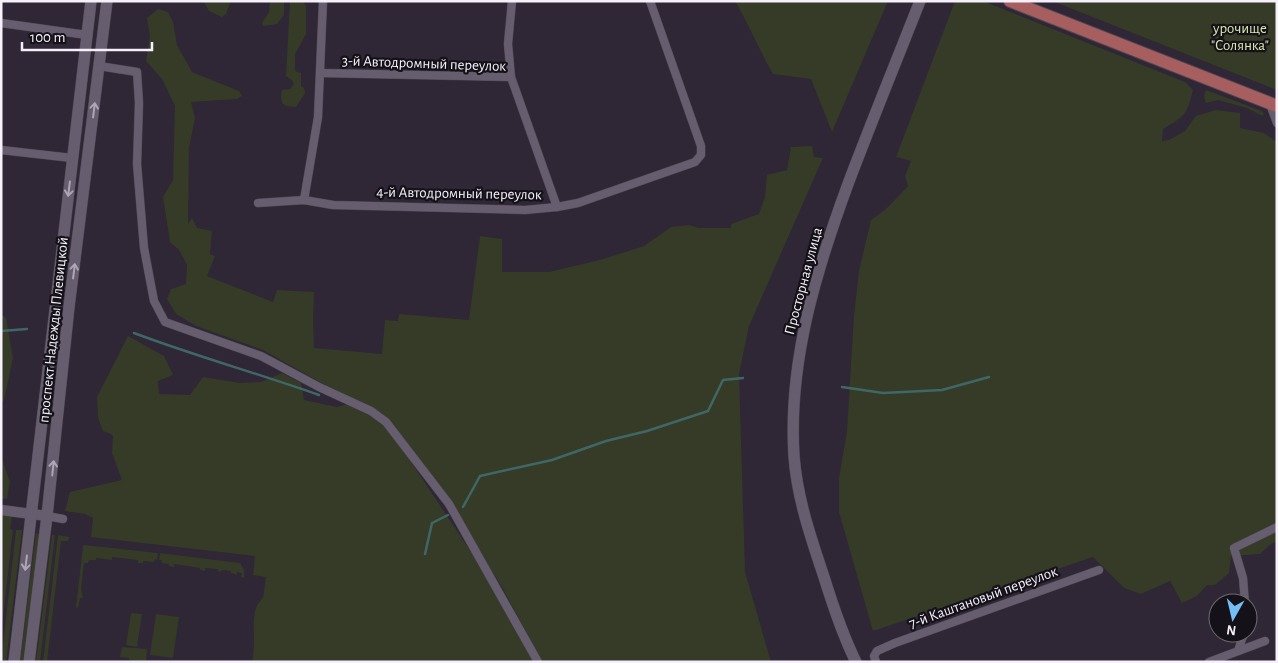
<svg xmlns="http://www.w3.org/2000/svg" width="1278" height="663" font-family="'Alegreya Sans',sans-serif">
<rect width="100%" height="100%" fill="#2f2636"/>
<g fill="#353b26">
<path d="M 203,1 L 231,1 L 226,14 L 222,17 L 209,11 Z"/>
<path d="M 270,1 L 284,1 L 284,15 L 277,24 L 263,26 L 262,23 L 269,12 Z"/>
<path d="M 290,1 L 303,1 L 306,6 L 306,34 L 295,54 L 295,71 L 301,73 L 301,86 L 304,88 L 305,93 L 296,107 L 286,106 L 282,103 L 281,96 L 282,90 L 290,89 L 294,84 L 292,80 L 286,76 Z"/>
<path d="M 735,1 L 888,1 L 832,132 L 811,79 L 773,74 C 759,50 749,25 735,1 Z"/>
<path d="M 955,1 L 983,1 L 1185,82 L 1193,90 C 1187,115 1185,116 1163,129 L 1162,141 L 1169,140 L 1185,131 L 1196,116 L 1216,110 L 1240,113 L 1240,128 L 1264,133 L 1277,142 L 1277,541 L 1271,544 L 1260,554 L 1231,556 L 1229,573 L 1215,585 L 1207,585 L 1197,596 L 1182,603 L 1170,581 L 1141,594 L 1124,588 L 1093,557 L 873,631 L 839,512 L 839,478 L 847,431 L 854,316 L 859,271 L 871,220 L 886,209 L 908,186 L 905,176 L 911,161 L 896,157 Z"/>
<path d="M 1052,1 L 1277,1 L 1277,90 Z"/>
<path d="M 158,9 L 168,12 L 173,22 L 177,45 L 192,72 L 239,91 L 242,96 L 237,99 L 191,102 L 195,118 L 189,148 L 188,224 L 192,218 L 197,228 L 212,231 L 210,254 L 215,256 L 207,276 L 273,302 L 277,290 L 314,292 L 313,320 L 314,348 L 382,354 L 385,320 L 398,321 L 399,314 L 469,320 L 480,236 L 502,239 L 502,272 L 549,272 L 600,260 L 644,246 L 671,227 L 689,225 L 699,228 L 731,228 L 731,224 L 759,214 L 765,197 L 767,175 L 787,170 L 791,147 L 812,146 L 814,157 L 823,158 L 749,326 L 739,374 L 745,572 L 771,662 L 542,662 L 502,587 L 472,539 L 450,498 L 382,413 L 327,386 L 263,350 L 196,326 L 176,314 L 167,299 L 171,289 L 186,284 L 187,265 L 179,250 L 170,242 L 163,197 L 173,180 L 175,106 L 162,79 L 146,61 L 150,36 L 147,18 Z"/>
<path d="M 1206,90 L 1262,111 L 1264,115 L 1260,115 L 1247,108 L 1218,100 L 1206,103 L 1204,96 Z"/>
<path d="M 1,314 L 6,318 L 13,358 L 4,400 L 1,403 Z"/>
<path d="M 128,336 L 164,356 L 173,375 L 158,381 L 159,394 L 190,395 L 203,377 L 240,383 L 261,382 L 282,373 L 301,383 L 304,400 L 337,407 L 348,404 L 370,415 L 383,425 L 399,444 L 481,567 L 533,662 L 252,662 C 253,655 254,648 254,641 C 254,627 251,608 263,598 L 266,577 L 253,575 L 255,556 L 91,537 L 93,518 L 85,514 L 65,511 L 70,492 L 122,480 L 112,453 L 113,436 L 109,433 L 103,431 L 98,418 L 97,397 Z"/>
<path d="M 1,456 L 10,482 L 7,499 L 1,498 Z"/>
<path d="M 1,515 L 12,517 L 10,529 L 13,530 L 1,634 Z"/>
<path d="M 16,530 L 22,530 L 6,662 L 1,662 Z"/>
<path d="M 36,533 L 39,534 L 23,662 L 20,662 Z"/>
<path d="M 52,535 L 55,535 L 40,662 L 36,662 Z"/>
<path d="M 58,535 L 69,537 L 68,541 L 61,541 L 47,662 L 43,662 Z"/>
<path d="M 84,545 L 158,553 L 157,560 L 155,559 L 154,562 L 143,561 L 143,563 L 138,563 L 138,560 L 112,557 L 112,560 L 96,558 L 96,560 L 89,560 L 88,563 L 84,563 L 81,589 L 83,598 L 80,598 L 78,608 L 76,607 L 83,546 Z"/>
<path d="M 160,553 L 240,563 L 244,570 L 244,578 L 241,577 L 242,573 L 237,572 L 236,576 L 235,574 L 231,573 L 231,571 L 222,570 L 221,572 L 218,571 L 218,569 L 205,568 L 205,571 L 200,570 L 200,568 L 174,564 L 174,567 L 169,566 L 169,564 L 161,563 L 162,560 L 159,560 Z"/>
<path d="M 131,613 L 142,614 L 137,647 L 126,645 Z"/>
<path d="M 156,614 L 179,617 L 173,658 L 150,655 Z"/>
<path d="M 122,647 L 147,649 L 146,662 L 129,660 L 129,658 L 120,657 Z"/>
</g>
<g fill="none" stroke-linecap="round" stroke-linejoin="round">
<g stroke="#3f6768" stroke-width="2.5">
<path d="M 1,331 L 27,329"/>
<path d="M 134,333 C 195,356 257,373 319,395"/>
<path d="M 842,387 L 883,393 L 942,390 L 989,377"/>
<path d="M 463,507 L 480,476 L 552,460 L 606,441 L 647,431 L 708,411 L 723,380 L 743,378"/>
<path d="M 425,554 L 432,523 L 448,515"/>
</g>
<defs>
<g id="minor">
<path d="M 1,23 L 87,35"/>
<path d="M 99,66 L 137,72 L 139,103 L 137,164 L 144,248 L 154,301 L 165,322 L 261,356 L 319,387 L 371,411 L 386,422 L 449,504 L 538,662"/>
<path d="M 321,73 L 511,77 L 557,207"/>
<path d="M 511,77 L 508,44 L 512,1"/>
<path d="M 1270,104 L 1277,123"/>
<path d="M 1,150 L 72,158"/>
<path d="M 304,200 L 318,117 L 323,1"/>
<path d="M 258,203 L 304,200 L 333,205 L 525,210 L 557,207 L 578,203 L 695,162 L 701,155 L 701,146 L 650,1"/>
<path d="M 47,516 L 63,519"/>
<path d="M 1245,603 L 1243,578 L 1234,548 L 1277,527"/>
<path d="M 1238,651 L 1244,633"/>
<path d="M 876,662 L 874,656 L 877,651 L 895,643 L 1099,570"/>
<path d="M 1209,662 L 1265,641"/>
</g>
<path id="tertiary" d="M 1,510 L 47,516"/>
<g id="secondary">
<path d="M 14,662 L 91,1"/>
<path d="M 29,662 L 47,516 L 69,307 L 107,1"/>
<path d="M 856,662 C 842,634 833,606 824,577 C 811,538 797,498 794,456 C 788,362 816,271 848,184 C 871,123 896,62 920,1"/>
</g>
<path id="primary" d="M 1010,1 L 1277,106"/>
</defs>
<use href="#minor" stroke="#4d4552" stroke-width="9"/>
<use href="#tertiary" stroke="#4d4552" stroke-width="11"/>
<use href="#secondary" stroke="#4d4552" stroke-width="12"/>
<use href="#primary" stroke="#4d4552" stroke-width="14"/>
<use href="#minor" stroke="#665d6e" stroke-width="8"/>
<use href="#tertiary" stroke="#665d6e" stroke-width="10"/>
<use href="#secondary" stroke="#665d6e" stroke-width="11"/>
<use href="#primary" stroke="#a65e5e" stroke-width="12"/>
</g>
<defs><path id="oneway-shaft" d="M-6 0H5M1.5-3L5.5 0L1.5 3" fill="none" stroke-width="1.6" stroke-linecap="round" stroke-linejoin="round" transform="scale(1.25)"/></defs>
<g stroke="#aea6b4">
<use href="#oneway-shaft" transform="translate(94 110) rotate(-83)"/>
<use href="#oneway-shaft" transform="translate(69 189) rotate(97)"/>
<use href="#oneway-shaft" transform="translate(74 271) rotate(-83)"/>
<use href="#oneway-shaft" transform="translate(53 468) rotate(-84)"/>
<use href="#oneway-shaft" transform="translate(26 563) rotate(97)"/>
</g>
<g text-anchor="middle" stroke-width="4.5" stroke-linejoin="round" paint-order="stroke">
<g font-size="15" fill="#d7e8b0" stroke="#151118">
<text x="1240" y="33">урочище<tspan x="1240" dy="17">"Солянка"</tspan></text>
</g>
<g font-size="15" fill="#f6f0fb" stroke="#151118">
<text transform="translate(424 63) rotate(2)" y="5">3-й Автодромный переулок</text>
<text transform="translate(459 193) rotate(1)" y="5">4-й Автодромный переулок</text>
<text transform="translate(803 281) rotate(-75)" y="5">Просторная улица</text>
<text transform="translate(53 330) rotate(-84)" y="5">проспект Надежды Плевицкой</text>
<text transform="translate(983 597) rotate(-20)" y="5">7-й Каштановый переулок</text>
</g>
</g>
<rect width="1278" height="663" fill="none" stroke="#f6f0fb" stroke-width="5"/>
<g transform="translate(1233 618) rotate(188)"><circle r="24" fill="#151118" stroke="#6f6a73"/>
<path d="M0-4L9 19L0 12L-9 19Z" fill="#74c0f6"/>
<text y="-8" font-size="14" font-weight="bold" text-anchor="middle" fill="#f6f0fb">N</text>
</g>
<path d="M22 42v8h130v-8" fill="none" stroke="#f6f0fb" stroke-width="2.5"/>
<text x="30" y="42" font-size="15" fill="#f6f0fb" stroke="#151118" stroke-width="4" paint-order="stroke">100 m</text>
</svg>
